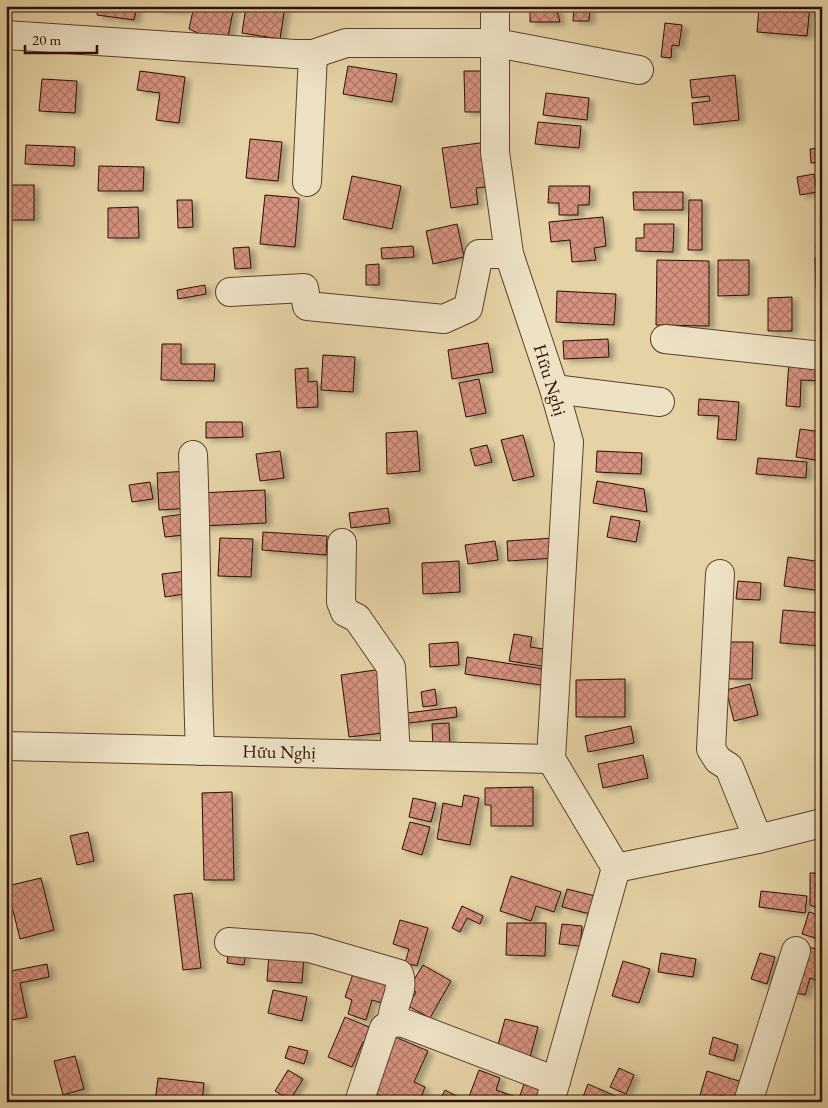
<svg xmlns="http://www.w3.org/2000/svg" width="828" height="1108" font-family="'EB Garamond',serif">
<defs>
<pattern id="building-cross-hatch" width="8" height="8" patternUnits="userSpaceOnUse" patternTransform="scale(1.25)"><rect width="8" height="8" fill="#d5927e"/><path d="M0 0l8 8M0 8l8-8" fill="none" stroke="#ad7665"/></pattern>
<filter id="shadow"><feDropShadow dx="5.5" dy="3" stdDeviation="2.5" flood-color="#0004"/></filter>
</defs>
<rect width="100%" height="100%" fill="#e5d3a6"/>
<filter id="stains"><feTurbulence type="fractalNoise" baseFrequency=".004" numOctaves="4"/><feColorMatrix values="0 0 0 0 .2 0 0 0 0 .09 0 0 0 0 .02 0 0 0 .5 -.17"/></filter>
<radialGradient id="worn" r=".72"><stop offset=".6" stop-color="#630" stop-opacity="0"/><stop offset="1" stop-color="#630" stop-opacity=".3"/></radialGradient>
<g fill="url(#building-cross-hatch)" stroke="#2d0e02" filter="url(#shadow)">
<path d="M 98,6 L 137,6 L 134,20 L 97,15 Z"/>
<path d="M 158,6 L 185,6 L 184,11 L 158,9 Z"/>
<path d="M 194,6 L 234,6 L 228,37 L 209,38 L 189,29 Z"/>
<path d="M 246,6 L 285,6 L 280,39 L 242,33 Z"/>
<path d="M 574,6 L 590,6 L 589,21 L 573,21 Z"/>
<path d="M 759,6 L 810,6 L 807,36 L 757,32 Z"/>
<path d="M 530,7 L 556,7 L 560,22 L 530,22 Z"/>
<path d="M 665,23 L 682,25 L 679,46 L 672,45 L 671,58 L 661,57 Z"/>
<path d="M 348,66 L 397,74 L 392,102 L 343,94 Z"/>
<path d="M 140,71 L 185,77 L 179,123 L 156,120 L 160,93 L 137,90 Z"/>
<path d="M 464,71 L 484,71 L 485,112 L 465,112 Z"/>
<path d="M 735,75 L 739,120 L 694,125 L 692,103 L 710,101 L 709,96 L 692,98 L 690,80 Z"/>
<path d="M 42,79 L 77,81 L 75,113 L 39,111 Z"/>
<path d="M 546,93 L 589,98 L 587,120 L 543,115 Z"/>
<path d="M 538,122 L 581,126 L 579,148 L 535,144 Z"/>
<path d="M 250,139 L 282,142 L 278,181 L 246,178 Z"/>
<path d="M 487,142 L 493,186 L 476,188 L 478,204 L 451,208 L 442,148 Z"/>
<path d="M 26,145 L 75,147 L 74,166 L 25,164 Z"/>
<path d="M 822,148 L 822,162 L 811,163 L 810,149 Z"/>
<path d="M 99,166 L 144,167 L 143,191 L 98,191 Z"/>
<path d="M 814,174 L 817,192 L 800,195 L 797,177 Z"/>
<path d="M 352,176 L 401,186 L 392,229 L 343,219 Z"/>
<rect x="6" y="185" width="28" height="35"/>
<path d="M 549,186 L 590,186 L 589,205 L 578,205 L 578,215 L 559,215 L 559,203 L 548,203 Z"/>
<path d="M 633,192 L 683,192 L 683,210 L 634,210 Z"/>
<path d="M 265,195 L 299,198 L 295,247 L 260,244 Z"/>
<path d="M 177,200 L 192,200 L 193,227 L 178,228 Z"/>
<path d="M 689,200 L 702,200 L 702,250 L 688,250 Z"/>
<path d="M 138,207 L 139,238 L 108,238 L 108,208 Z"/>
<path d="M 603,217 L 606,246 L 594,248 L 596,260 L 572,262 L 570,240 L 551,242 L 549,222 Z"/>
<path d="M 820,217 L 822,217 L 822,249 L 816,248 Z"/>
<path d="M 457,224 L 464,257 L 433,264 L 426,231 Z"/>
<path d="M 644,224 L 674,224 L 673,252 L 636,251 L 636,238 L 644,238 Z"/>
<path d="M 413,246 L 414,257 L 382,259 L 381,248 Z"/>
<path d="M 249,247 L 251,268 L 235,269 L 233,248 Z"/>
<path d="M 822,257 L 822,288 L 816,288 L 815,258 Z"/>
<path d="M 657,260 L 709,261 L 709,326 L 656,325 Z"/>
<path d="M 718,260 L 749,260 L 749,295 L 718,296 Z"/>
<path d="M 379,264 L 379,285 L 366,285 L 366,265 Z"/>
<path d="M 205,285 L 206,294 L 178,299 L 177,290 Z"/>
<path d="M 557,291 L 616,294 L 614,325 L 556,322 Z"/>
<path d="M 792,297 L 792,331 L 768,331 L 768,298 Z"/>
<path d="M 608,339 L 609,357 L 564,359 L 563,341 Z"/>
<path d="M 488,343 L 493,372 L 452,379 L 448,350 Z"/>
<path d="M 162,344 L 181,344 L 181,364 L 215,364 L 214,381 L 161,380 Z"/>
<path d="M 323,355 L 355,357 L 353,392 L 321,390 Z"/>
<path d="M 789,361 L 822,363 L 822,381 L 801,380 L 800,407 L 786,406 Z"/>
<path d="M 308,368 L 308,382 L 317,381 L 318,407 L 297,408 L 295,369 Z"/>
<path d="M 479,379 L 486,413 L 466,417 L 459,383 Z"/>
<path d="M 699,399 L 739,402 L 736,440 L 717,439 L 719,416 L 698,415 Z"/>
<path d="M 206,422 L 242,422 L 243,437 L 206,438 Z"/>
<path d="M 800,429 L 822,432 L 822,461 L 796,457 Z"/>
<path d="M 417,431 L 420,471 L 387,474 L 386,433 Z"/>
<path d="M 523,435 L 534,476 L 513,481 L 501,440 Z"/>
<path d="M 487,445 L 492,462 L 475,466 L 470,449 Z"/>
<path d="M 280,451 L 284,478 L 260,481 L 256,454 Z"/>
<path d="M 597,451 L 642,453 L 641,474 L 596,472 Z"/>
<path d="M 758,458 L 807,462 L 806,478 L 756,474 Z"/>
<path d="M 189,471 L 191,508 L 159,510 L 157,473 Z"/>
<path d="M 597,481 L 644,489 L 647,512 L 593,503 Z"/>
<path d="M 150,482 L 153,499 L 132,502 L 129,485 Z"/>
<path d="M 265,490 L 266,523 L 201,526 L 199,493 Z"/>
<path d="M 388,508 L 390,523 L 351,528 L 349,513 Z"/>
<path d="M 191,513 L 193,534 L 165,537 L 162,517 Z"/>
<path d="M 611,516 L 640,521 L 636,542 L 607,537 Z"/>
<path d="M 263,532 L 327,536 L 326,555 L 262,550 Z"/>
<path d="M 220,538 L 253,539 L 251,577 L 218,576 Z"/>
<path d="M 554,538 L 555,558 L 508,561 L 507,541 Z"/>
<path d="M 495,541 L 498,560 L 468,564 L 465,545 Z"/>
<path d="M 788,557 L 822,562 L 822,591 L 784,586 Z"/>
<path d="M 459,561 L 460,592 L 423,594 L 422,563 Z"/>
<path d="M 187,571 L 190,593 L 165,597 L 162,574 Z"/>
<path d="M 738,581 L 761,583 L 760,600 L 736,599 Z"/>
<path d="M 783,610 L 822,613 L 822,646 L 780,643 Z"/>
<path d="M 514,634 L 532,637 L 530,647 L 551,650 L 548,667 L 509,661 Z"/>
<path d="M 458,642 L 459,665 L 430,667 L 429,644 Z"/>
<path d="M 730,642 L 753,642 L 752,679 L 729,679 Z"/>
<path d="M 467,657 L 544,669 L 541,685 L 465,674 Z"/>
<path d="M 382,669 L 391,732 L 349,737 L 341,675 Z"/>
<path d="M 625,679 L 625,717 L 576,717 L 576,680 Z"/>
<path d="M 750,684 L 758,715 L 734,721 L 726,690 Z"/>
<path d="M 435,689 L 437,705 L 423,707 L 421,692 Z"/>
<path d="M 456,707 L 457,717 L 401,724 L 399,714 Z"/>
<path d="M 449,723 L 450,748 L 433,749 L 432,724 Z"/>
<path d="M 631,726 L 634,743 L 588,752 L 585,736 Z"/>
<path d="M 643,755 L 648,778 L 603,788 L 598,764 Z"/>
<path d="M 533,787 L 533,826 L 491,826 L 491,805 L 485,805 L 485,788 Z"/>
<path d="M 232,792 L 234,880 L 204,880 L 202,793 Z"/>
<path d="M 464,795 L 479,798 L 470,845 L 437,839 L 443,803 L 462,807 Z"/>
<path d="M 413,798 L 436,803 L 431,822 L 409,817 Z"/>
<path d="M 410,822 L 430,827 L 422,855 L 402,849 Z"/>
<path d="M 88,832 L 94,861 L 77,865 L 70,836 Z"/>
<path d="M 810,873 L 822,873 L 822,881 L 816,882 L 817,908 L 810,905 Z"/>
<path d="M 511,876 L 561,892 L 554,912 L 536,906 L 531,921 L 500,911 Z"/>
<path d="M 41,878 L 54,930 L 20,939 L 7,886 Z"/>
<path d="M 567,889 L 599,897 L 594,915 L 562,907 Z"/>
<path d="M 761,891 L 807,896 L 805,913 L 759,907 Z"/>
<path d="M 192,893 L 201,968 L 183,970 L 174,895 Z"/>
<path d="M 462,906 L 483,916 L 480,924 L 467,918 L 460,932 L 452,928 Z"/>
<path d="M 809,912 L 822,916 L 822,940 L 802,934 Z"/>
<path d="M 400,920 L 428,928 L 417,966 L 405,963 L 409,949 L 393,944 Z"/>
<path d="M 507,923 L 546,923 L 545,956 L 506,955 Z"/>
<path d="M 562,924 L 582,926 L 580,946 L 559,944 Z"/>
<path d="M 802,945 L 822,951 L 822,982 L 810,978 L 805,995 L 789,991 Z"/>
<path d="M 229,947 L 246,949 L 244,965 L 227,963 Z"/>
<path d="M 269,953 L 304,955 L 302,983 L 267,981 Z"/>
<path d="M 661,953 L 696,959 L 693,977 L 658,972 Z"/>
<path d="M 760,953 L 775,957 L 767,984 L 751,979 Z"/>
<path d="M 623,961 L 650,969 L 639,1003 L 612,996 Z"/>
<path d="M 47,964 L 49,977 L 20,983 L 27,1017 L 12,1020 L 6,990 L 6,972 Z"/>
<path d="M 423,965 L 451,981 L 430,1018 L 408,1006 L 416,992 L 409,988 Z"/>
<path d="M 355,968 L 399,981 L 391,1006 L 372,1000 L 366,1020 L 348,1014 L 352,1000 L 345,997 Z"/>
<path d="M 273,990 L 307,997 L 302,1021 L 268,1013 Z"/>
<path d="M 345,1017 L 381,1032 L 375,1047 L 363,1042 L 352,1067 L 328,1057 Z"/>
<path d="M 505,1019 L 538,1027 L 529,1061 L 496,1052 Z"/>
<path d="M 393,1036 L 428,1051 L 414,1082 L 425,1087 L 419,1102 L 394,1102 L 368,1090 Z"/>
<path d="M 713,1037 L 738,1045 L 734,1061 L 709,1054 Z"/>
<path d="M 289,1046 L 308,1051 L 304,1064 L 285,1058 Z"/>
<path d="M 75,1056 L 84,1089 L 63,1095 L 54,1061 Z"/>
<path d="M 619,1068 L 634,1075 L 626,1094 L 610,1087 Z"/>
<path d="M 288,1070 L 303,1079 L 290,1100 L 275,1091 Z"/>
<path d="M 479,1070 L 500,1078 L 496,1090 L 519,1098 L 524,1084 L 549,1092 L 546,1102 L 467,1102 Z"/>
<path d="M 707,1071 L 742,1082 L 737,1100 L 720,1095 L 718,1102 L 698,1102 Z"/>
<path d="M 158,1078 L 204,1083 L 202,1102 L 155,1102 Z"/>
<path d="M 588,1084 L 620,1098 L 618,1102 L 581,1102 Z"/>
<path d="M 445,1090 L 458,1097 L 456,1102 L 439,1102 Z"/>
</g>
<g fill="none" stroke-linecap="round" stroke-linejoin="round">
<defs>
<g id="minor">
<path d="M 495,6 L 495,152 L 509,254 L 554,389 L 569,442 L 551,759 L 616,868"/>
<path d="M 6,35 L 295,54 L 313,54 L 346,43 L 496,43 L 639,70"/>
<path d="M 307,182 L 313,54"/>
<path d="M 230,292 L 304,288 L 307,306 L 444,319 L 468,308 L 479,254 L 509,254"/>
<path d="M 665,339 L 822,356"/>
<path d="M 554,389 L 660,402"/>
<path d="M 193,455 C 197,554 196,652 200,751"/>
<path d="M 342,543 L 341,602 L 345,612 L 357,618 L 391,667 L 396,755"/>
<path d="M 720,574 L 711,749 L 718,760 L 729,767 L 758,839"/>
<path d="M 6,746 L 551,759"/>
<path d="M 616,868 L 758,839 L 822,823"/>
<path d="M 229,942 L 310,948 L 399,974 C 405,991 391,1006 392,1023"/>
<path d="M 359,1102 L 384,1028 L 392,1023 L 401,1022 L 556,1081"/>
<path d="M 550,1102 L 616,868"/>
<path d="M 748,1102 L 796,951"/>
</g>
</defs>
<use href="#minor" stroke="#5b3f2b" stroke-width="30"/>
<use href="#minor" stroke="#eee2c5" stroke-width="28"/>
</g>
<g text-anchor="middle" stroke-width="4" stroke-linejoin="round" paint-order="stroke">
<g font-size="18" fill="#2d0e02" stroke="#eee2c5">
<text transform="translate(550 380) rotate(73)" y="6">Hữu Nghị</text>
<text transform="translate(279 752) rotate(1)" y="6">Hữu Nghị</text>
</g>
</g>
<rect width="828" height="1108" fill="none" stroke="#e5d3a6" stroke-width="25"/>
<rect x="8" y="8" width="813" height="1093" fill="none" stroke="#2d0e02" stroke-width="2.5"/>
<rect x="12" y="12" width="803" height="1083" fill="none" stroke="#2d0e02"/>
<path d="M25 45v8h72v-8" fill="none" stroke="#2d0e02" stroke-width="2.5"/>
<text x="32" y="45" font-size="15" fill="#2d0e02" stroke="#eee2c5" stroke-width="4" paint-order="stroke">20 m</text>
<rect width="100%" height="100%" filter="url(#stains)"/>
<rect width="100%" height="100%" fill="url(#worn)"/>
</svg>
